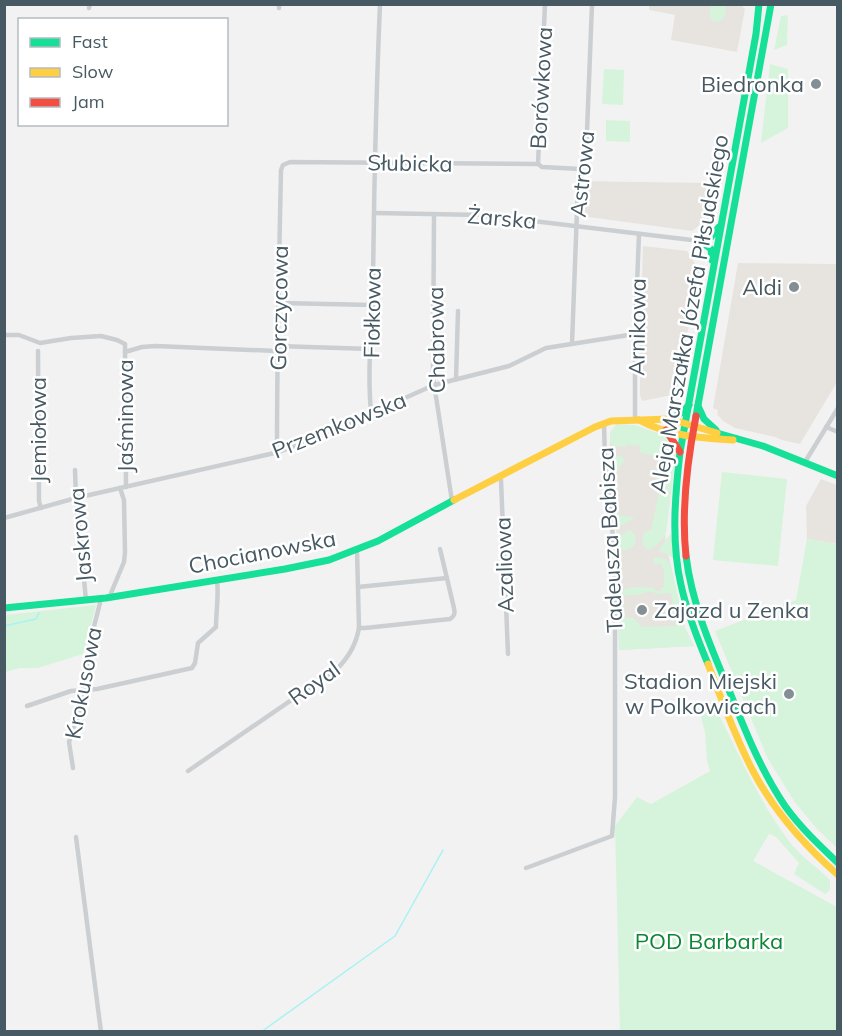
<svg xmlns="http://www.w3.org/2000/svg" width="842" height="1036" font-family="Mulish,sans-serif">
<rect width="100%" height="100%" fill="#f3f2f2"/>
<g fill="#e7e4e0">
<path d="M 649,5 L 741,5 L 745,9 L 737,52 L 671,40 L 675,15 L 649,10 Z"/>
<path d="M 582,181 L 638,182 L 714,183 L 708,219 L 692,231 L 581,216 Z"/>
<path d="M 643,246 L 687,251 L 699,270 L 676,396 L 667,396 L 642,401 L 640,395 L 640,337 Z"/>
<path d="M 738,263 L 837,264 L 837,382 L 800,444 L 782,440 L 775,437 L 735,428 L 723,421 L 717,414 L 718,410 L 713,408 Z"/>
<path d="M 612,436 L 673,452 L 664,524 L 667,549 L 685,628 L 694,646 L 619,650 L 617,589 L 618,546 L 609,464 L 610,442 Z"/>
<path d="M 821,479 L 837,485 L 837,544 L 807,539 L 806,506 Z"/>
</g>
<g fill="#d5f4db">
<path d="M 711,5 L 726,5 C 725,12 726,21 716,22 C 707,19 710,12 711,5 Z"/>
<path d="M 788,15 L 787,45 L 774,50 L 781,16 Z"/>
<path d="M 770,64 L 788,69 L 788,128 L 761,143 Z"/>
<path d="M 604,69 L 624,70 L 623,105 L 602,104 Z"/>
<path d="M 606,120 L 630,121 L 630,142 L 606,141 Z"/>
<path d="M 617,424 L 635,425 L 664,435 C 671,440 675,447 676,456 L 666,533 L 658,544 L 649,550 L 645,548 C 642,544 642,536 645,532 L 651,530 L 659,493 L 655,488 L 663,463 L 659,457 L 642,453 L 640,452 L 641,446 L 637,445 L 634,449 L 635,446 L 627,444 L 626,447 C 619,446 615,448 610,442 L 610,432 Z"/>
<path d="M 618,456 L 623,457 L 624,461 L 620,466 L 619,471 L 616,470 L 613,481 L 616,482 C 615,491 611,500 616,508 L 619,509 L 619,515 L 635,518 L 617,528 L 618,537 L 630,530 L 636,536 L 635,544 C 631,550 626,551 619,549 L 618,546 L 609,464 L 613,458 Z"/>
<path d="M 722,472 L 787,479 L 778,566 L 713,560 Z"/>
<path d="M 671,533 L 674,559 L 667,554 L 658,551 Z"/>
<path d="M 807,539 L 837,544 L 837,848 L 817,829 L 794,801 L 767,757 L 715,631 L 796,600 Z"/>
<path d="M 657,557 L 666,559 L 671,566 L 685,628 L 694,646 L 619,650 L 619,618 L 633,618 L 642,627 L 676,626 L 671,593 L 658,594 L 649,591 L 638,595 L 619,595 C 626,584 643,588 654,588 L 656,591 L 660,591 L 661,588 L 664,587 L 664,569 L 661,568 L 663,566 L 659,562 L 656,565 L 653,562 L 654,558 Z"/>
<path d="M 96,605 L 83,654 L 38,668 L 20,668 L 5,672 L 5,615 Z"/>
<path d="M 703,703 L 713,703 C 738,751 758,802 792,845 C 803,858 818,868 830,880 L 830,890 L 825,894 L 794,874 L 799,863 L 776,837 L 769,834 L 753,861 L 837,907 L 837,1031 L 620,1031 L 615,826 L 637,797 L 651,804 L 710,771 L 707,761 L 705,732 L 700,713 Z"/>
</g>
<g fill="none" stroke-linecap="round" stroke-linejoin="round">
<g stroke="#a7f2f5" stroke-width="1.5">
<path d="M 4,626 L 36,619 L 39,613"/>
<path d="M 261,1032 L 395,936 L 443,850"/>
</g>
<g stroke="#cbcfd2" stroke-width="4.5">
<path d="M 279,4 L 279,8"/>
<path d="M 545,4 L 538,164 L 542,167 L 581,169"/>
<path d="M 89,8 L 90,4"/>
<path d="M 374,213 L 482,215 L 700,241"/>
<path d="M 434,214 L 433,377 L 452,501"/>
<path d="M 279,303 L 373,305"/>
<path d="M 4,335 L 19,335 L 40,343 L 71,338 L 101,336 L 117,340 L 125,344 L 126,487"/>
<path d="M 572,344 L 578,184 L 581,169 L 586,157 L 592,4"/>
<path d="M 277,346 L 371,349"/>
<path d="M 38,351 L 39,501 L 41,508"/>
<path d="M 125,352 L 142,347 L 156,346 L 277,351"/>
<path d="M 456,379 L 458,311"/>
<path d="M 371,412 C 367,370 372,326 373,284 C 374,191 376,98 380,4"/>
<path d="M 635,420 L 635,334 L 639,234"/>
<path d="M 826,427 L 838,432"/>
<path d="M 279,452 L 277,446 C 277,354 279,262 281,170 L 283,165 L 290,162 L 538,164"/>
<path d="M 805,462 L 838,408"/>
<path d="M 75,470 L 76,498 L 86,600"/>
<path d="M 499,476 L 501,480 L 508,654"/>
<path d="M 4,518 L 76,498 L 279,452 L 311,440 L 434,385 L 509,366 L 546,348 L 635,334"/>
<path d="M 358,587 L 447,578"/>
<path d="M 112,597 L 111,593 L 124,562 L 125,552 L 124,500 L 120,488"/>
<path d="M 359,628 L 365,628 L 450,619 C 455,616 455,613 454,608 L 440,549"/>
<path d="M 27,706 L 71,691 L 97,689 L 192,668 L 195,663 L 198,643 L 216,627 C 216,611 219,596 217,580"/>
<path d="M 73,768 L 69,742 L 81,707 L 90,642 L 100,603 L 99,599"/>
<path d="M 188,771 L 338,668 C 350,655 356,644 359,628 L 357,550"/>
<path d="M 76,837 L 101,1032"/>
<path d="M 526,868 L 612,836 L 615,797 L 615,555 L 605,462 L 604,423"/>
</g>
<g stroke="#16e098" stroke-width="7">
<path d="M 700,241 L 711,237 L 719,227"/>
<path d="M 700,241 L 711,249 L 712,260"/>
<path d="M 698,406 L 704,419 L 716,430"/>
<path d="M 696,416 L 771,4"/>
<path d="M 670,419 L 681,413 L 689,405"/>
<path d="M 717,433 L 763,446 L 838,476"/>
<path d="M 686,556 C 692,605 712,650 731,695 C 746,733 762,772 785,806 C 800,827 819,845 838,863"/>
<path d="M 4,608 L 106,598 L 285,569 L 329,560 L 378,541 L 454,500"/>
<path d="M 708,664 C 697,638 687,612 681,585 C 671,541 675,496 680,452 L 756,34 L 759,4"/>
</g>
<g stroke="#ffcf43" stroke-width="7">
<path d="M 639,420 C 668,436 701,438 733,440"/>
<path d="M 454,500 L 595,427 L 611,421 L 670,419 L 717,433"/>
<path d="M 708,664 C 722,700 735,737 753,771 C 774,811 804,845 838,875"/>
</g>
<g stroke="#f24e42" stroke-width="7">
<path d="M 666,430 L 680,452"/>
<path d="M 686,556 C 681,509 687,462 696,416"/>
</g>
</g>
<g fill="#838f94" stroke="#fff" stroke-width="2">
<circle cx="816" cy="84" r="6"/>
<circle cx="794" cy="287" r="6"/>
<circle cx="642" cy="610" r="6"/>
<circle cx="789" cy="694" r="6"/>
</g>
<g text-anchor="middle" stroke-width="5" stroke-linejoin="round" paint-order="stroke">
<g font-size="22" fill="#475962" stroke="#fff" text-anchor="end">
<text x="804" y="92">Biedronka</text>
<text x="782" y="295">Aldi</text>
<text x="654" y="618" text-anchor="start">Zajazd u Zenka</text>
<text x="777" y="689">Stadion Miejski<tspan x="777" dy="25">w Polkowicach</tspan></text>
</g>
<g font-size="22" fill="#475962" stroke="#fff">
<text transform="translate(541 88) rotate(-87)" y="8">Borówkowa</text>
<text transform="translate(410 163) rotate(1)" y="8">Słubicka</text>
<text transform="translate(582 174) rotate(-84)" y="8">Astrowa</text>
<text transform="translate(502 218) rotate(5)" y="8">Żarska</text>
<text transform="translate(279 308) rotate(-89)" y="8">Gorczycowa</text>
<text transform="translate(372 313) rotate(-89)" y="8">Fiołkowa</text>
<text transform="translate(689 314) rotate(-80)" y="8">Aleja Marszałka Józefa Piłsudskiego</text>
<text transform="translate(637 327) rotate(-89)" y="8">Arnikowa</text>
<text transform="translate(436 340) rotate(-91)" y="8">Chabrowa</text>
<text transform="translate(125 416) rotate(-90)" y="8">Jaśminowa</text>
<text transform="translate(339 425) rotate(-22)" y="8">Przemkowska</text>
<text transform="translate(38 430) rotate(-90)" y="8">Jemiołowa</text>
<text transform="translate(80 535) rotate(-95)" y="8">Jaskrowa</text>
<text transform="translate(610 540) rotate(-93)" y="8">Tadeusza Babisza</text>
<text transform="translate(262 552) rotate(-11)" y="8">Chocianowska</text>
<text transform="translate(504 565) rotate(-92)" y="8">Azaliowa</text>
<text transform="translate(83 683) rotate(-79)" y="8">Krokusowa</text>
<text transform="translate(314 683) rotate(-36)" y="8">Royal</text>
</g>
<g font-size="22" fill="#0d8735" stroke="#fff">
<text x="709" y="949">POD Barbarka</text>
</g>
</g>
<rect width="842" height="1036" fill="none" stroke="#475962" stroke-width="12"/>
<rect x="18" y="18" width="210" height="108" fill="#ffffff" stroke="#b5bdc0" stroke-width="1.5"/>
<rect x="30" y="38" width="30" height="9" fill="#16e098" stroke="#b5bdc0" stroke-width="1.5"/>
<text x="72" y="48" font-size="18" fill="#475962">Fast</text>
<rect x="30" y="68" width="30" height="9" fill="#ffcf43" stroke="#b5bdc0" stroke-width="1.5"/>
<text x="72" y="78" font-size="18" fill="#475962">Slow</text>
<rect x="30" y="98" width="30" height="9" fill="#f24e42" stroke="#b5bdc0" stroke-width="1.5"/>
<text x="72" y="108" font-size="18" fill="#475962">Jam</text>
</svg>
